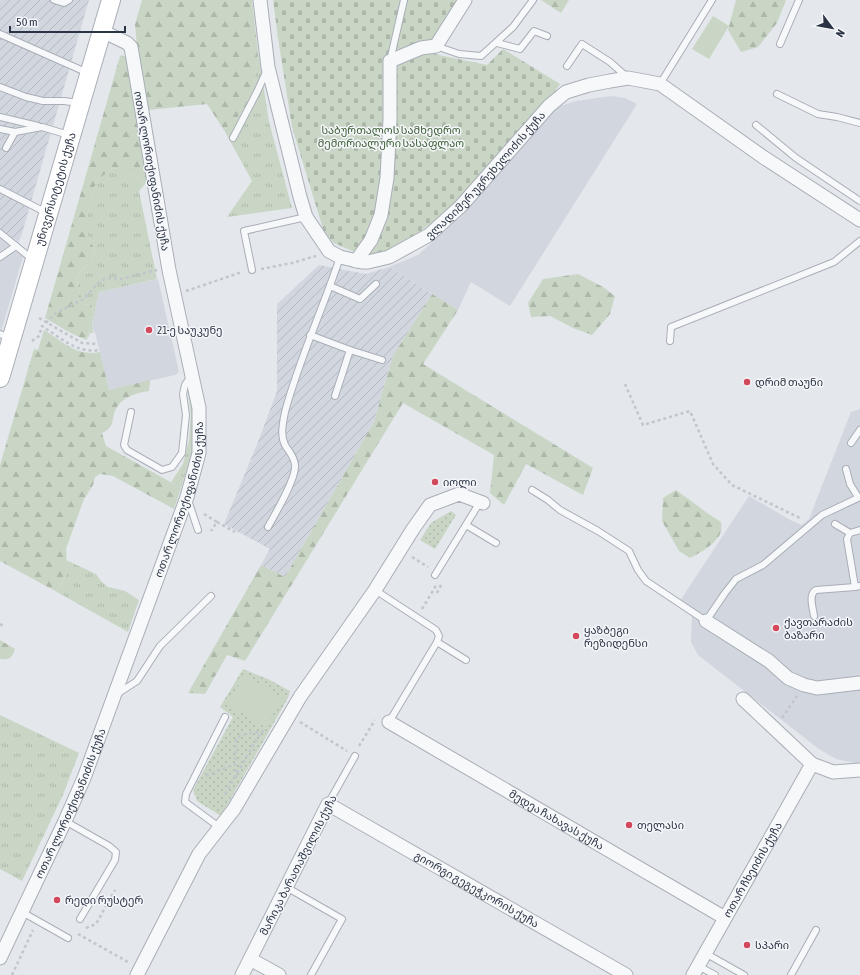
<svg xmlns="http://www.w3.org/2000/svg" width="860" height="975" font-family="'Asap Condensed','Noto Sans Georgian',sans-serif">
<defs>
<pattern id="industrial-furrows" width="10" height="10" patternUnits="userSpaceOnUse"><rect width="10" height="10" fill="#d2d6de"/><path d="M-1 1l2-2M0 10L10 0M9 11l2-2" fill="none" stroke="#b4b8c0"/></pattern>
<pattern id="grass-tufts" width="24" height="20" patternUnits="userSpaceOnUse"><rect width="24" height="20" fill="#c9d6c5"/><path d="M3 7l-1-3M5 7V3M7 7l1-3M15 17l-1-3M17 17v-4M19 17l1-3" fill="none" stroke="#adb8ab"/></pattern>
<pattern id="forest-firs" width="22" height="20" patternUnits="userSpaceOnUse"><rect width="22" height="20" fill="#c9d6c5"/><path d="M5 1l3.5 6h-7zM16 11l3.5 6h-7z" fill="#adb8ab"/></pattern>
<pattern id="cemetery-stones" width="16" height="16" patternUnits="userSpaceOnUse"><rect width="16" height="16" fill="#c9d6c5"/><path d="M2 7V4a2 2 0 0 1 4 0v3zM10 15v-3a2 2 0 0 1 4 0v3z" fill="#adb8ab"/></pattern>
<pattern id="park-dots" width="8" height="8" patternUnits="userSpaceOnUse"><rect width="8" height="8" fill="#c9d6c5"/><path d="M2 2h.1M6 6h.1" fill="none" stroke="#adb8ab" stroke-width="1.8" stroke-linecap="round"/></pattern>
</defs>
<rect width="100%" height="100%" fill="#e4e7ec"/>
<g fill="#d2d6de">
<path d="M 611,96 L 625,98 L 637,104 L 510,306 L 471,282 L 458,310 L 389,267 L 418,255 L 464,214 L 551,109 L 576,101 Z"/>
<path d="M 0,239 L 23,257 L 0,335 Z"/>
<path d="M 158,279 L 179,372 L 175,375 L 109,390 L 95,332 L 94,333 L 92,324 L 99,292 Z"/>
<path d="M 860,409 L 860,764 L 836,759 L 819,749 L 698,655 L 691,642 L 692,614 L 678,604 L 749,496 L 792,521 L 802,525 L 809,519 L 851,412 Z"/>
</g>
<g fill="url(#industrial-furrows)">
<path d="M 0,0 L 89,0 L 21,237 L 18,242 L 0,229 Z"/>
<path d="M 319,265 L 366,274 L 389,267 L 432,294 L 393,356 L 374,422 L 285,577 L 261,565 L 270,549 L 224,524 L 258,442 L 277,391 L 277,304 Z"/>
</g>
<g fill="url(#grass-tufts)">
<path d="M 258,52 L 269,122 L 292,208 L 227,217 L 252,181 L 224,130 L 240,115 L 253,96 Z"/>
<path d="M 113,168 L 126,171 L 146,183 L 139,191 L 157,279 L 99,292 L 92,324 L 93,333 L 90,333 L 88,338 L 90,324 L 93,310 L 92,306 L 84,304 C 80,296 74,280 80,272 C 82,268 87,266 91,264 L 95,251 L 88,236 L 88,214 L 96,181 Z"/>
<path d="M 187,386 L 188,386 L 193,413 L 193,448 L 181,488 L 171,482 L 183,464 L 189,440 L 191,415 Z"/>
<path d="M 66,560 L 96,574 L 101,581 L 108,587 L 125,591 L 139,600 L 128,632 L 57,592 L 67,573 Z"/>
<path d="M 0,715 L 79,753 L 63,795 L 22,881 L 0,869 Z"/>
</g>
<g fill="url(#forest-firs)">
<path d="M 142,0 L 252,0 L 258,52 L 253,96 L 240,115 L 224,130 L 207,104 L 148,110 L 137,47 L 135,24 Z"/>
<path d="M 541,0 L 569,0 L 561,13 Z"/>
<path d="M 736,0 L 786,0 L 777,23 L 758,47 L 741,52 L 728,30 Z"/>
<path d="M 122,55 L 126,58 L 149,181 L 146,183 L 126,171 L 113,168 L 96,181 L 88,214 L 88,236 L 95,251 L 91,264 C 87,266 82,268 80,272 C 74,280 80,295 84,304 L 92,306 L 93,310 L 90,324 L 87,340 C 72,335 59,326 45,318 L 120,56 Z"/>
<path d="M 578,274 L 603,287 L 615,296 L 610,314 L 592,335 L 573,328 L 550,316 L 531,317 L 528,303 L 543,279 Z"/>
<path d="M 432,294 L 458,310 L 423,364 L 593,468 L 583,495 L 526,464 L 504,505 L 490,493 L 494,455 L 403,403 L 245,661 L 227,655 L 205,694 L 188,693 L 261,565 L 285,577 L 374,422 L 393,356 Z"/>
<path d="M 44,330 C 62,341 77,357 100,352 L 109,390 L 150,380 L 149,391 C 137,393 124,396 117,407 C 110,418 117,426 102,433 L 106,446 L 181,488 L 174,509 L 113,476 L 100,474 L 95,477 L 93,485 L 84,499 L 66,549 L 67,573 L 57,592 L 0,561 L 0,465 L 34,349 L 38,350 Z"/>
<path d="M 676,490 L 710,515 L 721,522 C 721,524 722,528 721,531 C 718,543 700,553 690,558 L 679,551 L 662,521 L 663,498 Z"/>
<path d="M 0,640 L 15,649 C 12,658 10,660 0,659 Z"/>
</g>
<path fill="url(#cemetery-stones)" d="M 273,0 L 457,0 L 426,51 L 439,55 L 487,65 L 503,49 L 560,84 L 547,103 L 472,188 L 447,211 L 414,236 L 385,255 L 364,256 L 334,243 L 324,232 L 292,127 L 278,38 Z"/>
<g fill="url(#park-dots)">
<path d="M 451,511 L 456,515 L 435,549 L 420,540 L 431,523 Z"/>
<path d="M 243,669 L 268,679 L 290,691 L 288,698 L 221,816 L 197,801 L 193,790 L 233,717 L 220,707 Z"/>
</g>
<g fill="#c9d6c5">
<path d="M 713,16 L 729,26 L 709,59 L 692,49 Z"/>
<path d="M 245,675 L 283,698 L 265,727 L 227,704 Z"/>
</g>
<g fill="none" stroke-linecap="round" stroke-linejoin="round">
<defs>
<g id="lane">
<path d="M 54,0 L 64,3 L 69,0"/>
<path d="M 0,34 L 88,73"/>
<path d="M 497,43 L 520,49 L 534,31 L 547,36"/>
<path d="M 780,44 L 799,0"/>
<path d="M 436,46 L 459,54 L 481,56 L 513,27 L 533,0"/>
<path d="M 390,61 L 404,0"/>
<path d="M 567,66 L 582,44 L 610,62 L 627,77"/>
<path d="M 660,84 L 712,0"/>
<path d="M 0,87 L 26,97 L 43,101 L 64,101 L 79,103"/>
<path d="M 777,94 L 818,114 L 837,117 L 860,123"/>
<path d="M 0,117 L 38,126"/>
<path d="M 756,125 L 796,158 L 860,201"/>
<path d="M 0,129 L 15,132"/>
<path d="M 233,138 L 257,92 L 267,70"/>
<path d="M 6,148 L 15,132 L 42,127 L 69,135"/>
<path d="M 0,189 L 47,213"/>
<path d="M 0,233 L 32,259"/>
<path d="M 0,257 L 16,246"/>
<path d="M 252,270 L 244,231 L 306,217"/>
<path d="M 330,286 L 360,299 L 376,284"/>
<path d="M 0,334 L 10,338"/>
<path d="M 310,335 L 350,350 L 382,360"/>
<path d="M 670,341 L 671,327 L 834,262 L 860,241"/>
<path d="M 335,396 L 350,350"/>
<path d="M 131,412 L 124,445 L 127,450 L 162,470 L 172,467 L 182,453 L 186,415 L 183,394 L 185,385 L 191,376"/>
<path d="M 851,443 L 860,430"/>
<path d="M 846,469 L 850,484 L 858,497"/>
<path d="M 532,490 L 548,500 L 560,510 L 598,531 L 629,551 L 638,570 L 646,581 L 706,621 L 725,593 L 736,579 L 763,565 L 822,515 L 860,497"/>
<path d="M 188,500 L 198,530"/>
<path d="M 835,524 L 850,533"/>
<path d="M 466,525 L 496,543"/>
<path d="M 268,527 C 275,514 296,479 295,466 C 295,457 289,452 285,445 C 280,435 283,422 285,412 C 299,359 323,309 340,257"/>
<path d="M 860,530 L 850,533 L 847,539 L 855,587 L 860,586"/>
<path d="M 435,575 L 480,502"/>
<path d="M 375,590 L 436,630 L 439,636 L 437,642 L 389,722"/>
<path d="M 814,616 C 813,608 808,594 816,590 L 855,587"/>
<path d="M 437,642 L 466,660"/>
<path d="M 117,694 L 137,681 L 160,646 L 211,596"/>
<path d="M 328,804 L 355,756"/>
<path d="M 65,821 L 109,846 L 116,852 L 115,860 L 80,919"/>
<path d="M 219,829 L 215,824 L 185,802 L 186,794 L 225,717"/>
<path d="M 286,887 L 342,919 L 311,975"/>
<path d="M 22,912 L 68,938"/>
<path d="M 705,953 L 744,975"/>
<path d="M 698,966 L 715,975"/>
<path d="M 791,975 L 816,930"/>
</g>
<g id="street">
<path id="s1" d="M 260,0 L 268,67 L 300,197 L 306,217 L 329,251 L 340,257 L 362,262 L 368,262 L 389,257 L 429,235 L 461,206 L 549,106 L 566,92 L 589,85 L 610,81 L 628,78 L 660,84 L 763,157 L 860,220"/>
<path d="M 356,261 L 371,240 L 381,215 L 387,178 L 390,119 L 390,61 L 421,48 L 436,46 L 465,0"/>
<path d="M 706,621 L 769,661 L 788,678 L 804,685 L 817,688 L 860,683"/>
<path d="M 743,699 L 812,764 L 833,772 L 860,770"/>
<path id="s2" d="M 389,722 L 725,918"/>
<path id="s3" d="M 0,958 L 65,821 L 84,778 L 187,497 L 199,453 L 199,408 L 169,270 L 131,47 L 127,43 L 102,31"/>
<path d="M 250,959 L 279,975"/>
<path d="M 137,975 L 199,854 L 234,809 L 300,697 L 375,590 L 413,529 L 430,505 L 459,494 L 483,503"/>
<path id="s4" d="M 242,975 L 328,804 L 626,975"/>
<path id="s5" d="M 693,975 L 812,764"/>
</g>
<g id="secondary">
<path id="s6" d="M 0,378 L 111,0"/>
</g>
</defs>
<use href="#lane" stroke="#a9aeb7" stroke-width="8"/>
<use href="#street" stroke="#a9aeb7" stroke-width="15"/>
<use href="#secondary" stroke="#a9aeb7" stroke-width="20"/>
<g stroke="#c2c5cb" stroke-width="2.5" stroke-dasharray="3 3" stroke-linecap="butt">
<path d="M 261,269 L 292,263 L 316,256"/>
<path d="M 186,291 L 242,272"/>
<path d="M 39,318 L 82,343 L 98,344"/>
<path d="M 46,323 L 54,314 L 84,299 L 100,281 L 109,278 L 122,279 L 157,270"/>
<path d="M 32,341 L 39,336 L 42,326 C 59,337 78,354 99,350"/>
<path d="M 625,384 L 643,425 L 690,411 L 713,464 L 732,485 L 802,519"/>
<path d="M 204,514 L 217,522 L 211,531"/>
<path d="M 217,522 L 235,532"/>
<path d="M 412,557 L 428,567"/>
<path d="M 437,593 L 442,583"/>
<path d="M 422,609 L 437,584"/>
<path d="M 0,624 L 5,627"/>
<path d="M 782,718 L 797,696"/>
<path d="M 300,722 L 347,751"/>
<path d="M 359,746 L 375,720"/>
<path d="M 206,776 L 235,764"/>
<path d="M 236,778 L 235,761 L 236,739 L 241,735 L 264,731"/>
<path d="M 225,794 L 261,732"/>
<path d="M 86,928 L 96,924 L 115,890"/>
<path d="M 78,934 L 128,962"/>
<path d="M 12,975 L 33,930"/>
</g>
<use href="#lane" stroke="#f7f8fa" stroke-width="6"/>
<use href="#street" stroke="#f7f8fa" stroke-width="13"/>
<use href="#secondary" stroke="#fff" stroke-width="18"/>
</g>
<g fill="#d1495b" stroke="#f4f6f9" stroke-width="1.5">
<circle cx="149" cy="330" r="4"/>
<circle cx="747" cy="382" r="4"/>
<circle cx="435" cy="482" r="4"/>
<circle cx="776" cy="628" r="4"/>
<circle cx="576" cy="636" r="4"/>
<circle cx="629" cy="825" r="4"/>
<circle cx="57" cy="900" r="4"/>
<circle cx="747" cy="945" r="4"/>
</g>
<g text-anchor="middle" stroke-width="3" stroke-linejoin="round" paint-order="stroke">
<g font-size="11" fill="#3f6138" stroke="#f4f6f9">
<text x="391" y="134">საბურთალოს სამხედრო<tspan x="391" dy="13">მემორიალური სასაფლაო</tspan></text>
</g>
<g font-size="11" fill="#2b3445" stroke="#f4f6f9">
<text transform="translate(152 171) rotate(80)" y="4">ოთარ ლორთქიფანიძის ქუჩა</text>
<text dy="4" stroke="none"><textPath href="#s1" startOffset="454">ვლადიმერ უგრეხელიძის ქუჩა</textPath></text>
<text dy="4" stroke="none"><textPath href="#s6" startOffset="197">უნივერსიტეტის ქუჩა</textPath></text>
<text dy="4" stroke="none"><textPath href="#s3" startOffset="494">ოთარ ლორთქიფანიძის ქუჩა</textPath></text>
<text dy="4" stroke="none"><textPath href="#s3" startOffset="170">ოთარ ლორთქიფანიძის ქუჩა</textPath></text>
<text dy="4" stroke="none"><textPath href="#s2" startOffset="194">მედეა ჩახავას ქუჩა</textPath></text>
<text transform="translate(298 865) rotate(-63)" y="4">მარიკა ბარათაშვილის ქუჩა</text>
<text dy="4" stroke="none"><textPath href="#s5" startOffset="121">ოთარ ჩხეიძის ქუჩა</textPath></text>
<text dy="4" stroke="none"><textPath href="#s4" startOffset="363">გიორგი გეგეჭკორის ქუჩა</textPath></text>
</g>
<g font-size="11" fill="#2b3445" stroke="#f4f6f9" text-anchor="start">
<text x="157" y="334">21-ე საუკუნე</text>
<text x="755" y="386">დრიმ თაუნი</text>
<text x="443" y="486">იოლი</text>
<text x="784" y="626">ქავთარაძის<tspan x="784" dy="13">ბაზარი</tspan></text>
<text x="584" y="634">ყაზბეგი<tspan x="584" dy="13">რეზიდენსი</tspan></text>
<text x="637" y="829">თელასი</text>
<text x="65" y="904">რედი რუსტერ</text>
<text x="755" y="949">სპარი</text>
</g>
</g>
<g transform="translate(832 28) rotate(122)" stroke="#f4f6f9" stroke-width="3" paint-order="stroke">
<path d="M0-3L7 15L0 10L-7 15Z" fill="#2b3445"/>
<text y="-6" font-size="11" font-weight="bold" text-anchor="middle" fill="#2b3445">N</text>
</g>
<path d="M10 26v6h115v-6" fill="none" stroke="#2b3445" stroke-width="2"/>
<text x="16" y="26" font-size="12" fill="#2b3445" stroke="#f4f6f9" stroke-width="3" paint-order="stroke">50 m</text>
</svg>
